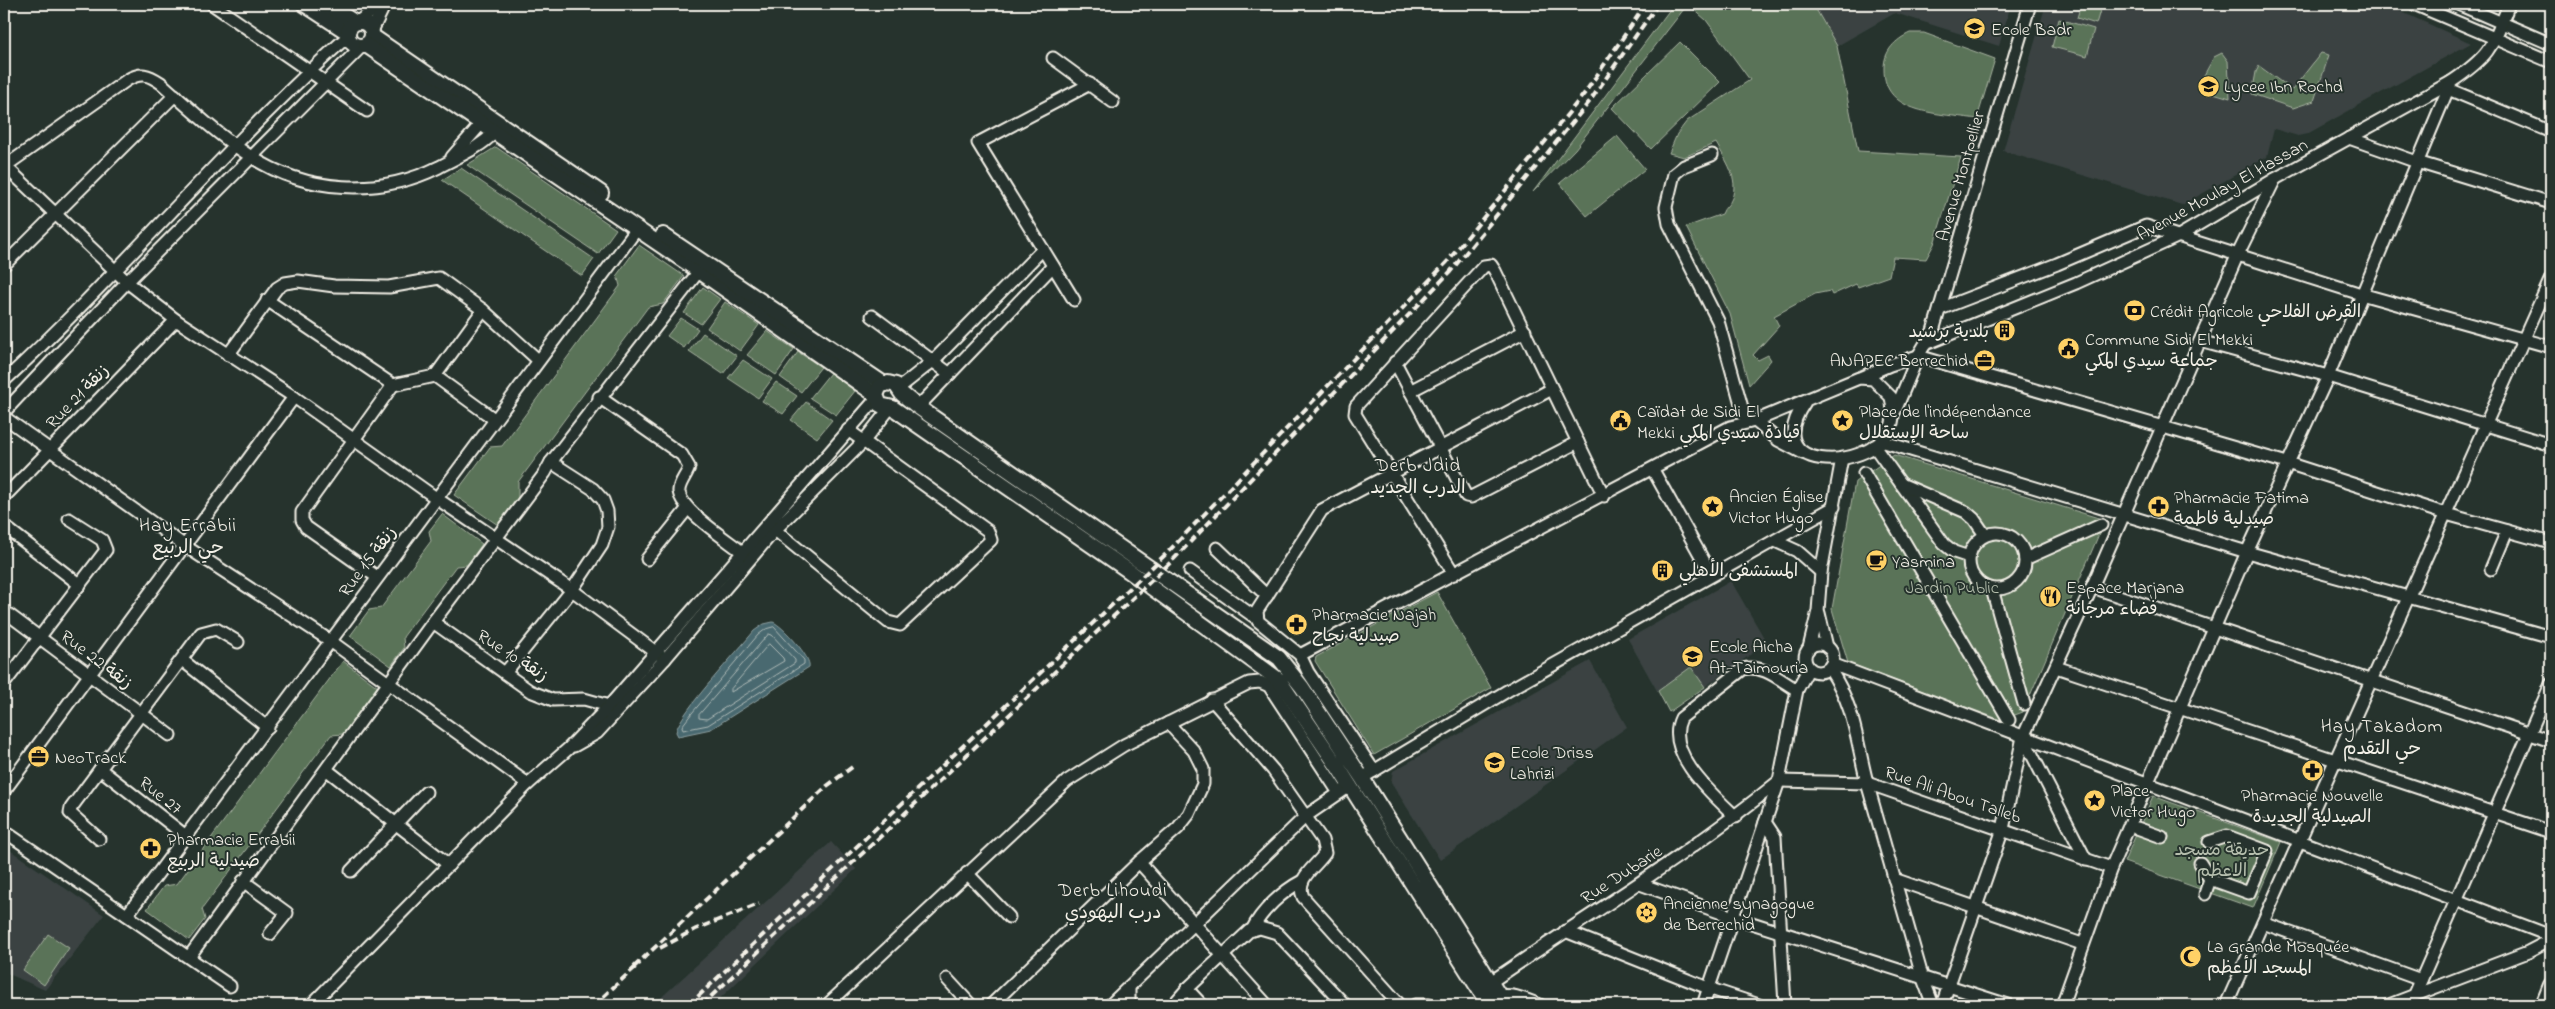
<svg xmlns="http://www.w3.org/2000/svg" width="2555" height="1009" font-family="'Indie Flower','Playpen Sans Arabic',sans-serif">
<rect width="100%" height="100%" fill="#26332d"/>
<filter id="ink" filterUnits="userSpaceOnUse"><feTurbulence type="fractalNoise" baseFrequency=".02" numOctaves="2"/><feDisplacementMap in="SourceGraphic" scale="10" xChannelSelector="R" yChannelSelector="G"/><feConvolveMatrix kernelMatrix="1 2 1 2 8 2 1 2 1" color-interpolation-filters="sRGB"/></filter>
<g filter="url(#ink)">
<g fill="#3a4342">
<path d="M 1813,4 L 2011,4 L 1999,46 L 1895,13 L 1837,46 Z"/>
<path d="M 2046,4 L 2384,4 L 2471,43 L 2307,134 L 2298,136 L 2274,129 L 2267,157 L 2182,205 L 2003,151 Z"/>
<path d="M 1731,581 L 1767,643 L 1669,712 L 1628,639 Z"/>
<path d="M 1590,661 L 1627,727 L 1440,860 L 1391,782 L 1393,771 Z"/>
<path d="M 831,842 L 856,869 L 713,1005 L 653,1005 Z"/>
<path d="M 4,846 L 104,915 L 45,990 L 4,972 Z"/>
</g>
<g fill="#5a7358" stroke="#a7b2a0">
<path d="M 1674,4 L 1813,4 L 1837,46 L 1858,151 L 1961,157 L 1934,244 L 1926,259 L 1893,257 L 1889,276 L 1858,287 L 1856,284 L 1832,295 L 1830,291 L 1815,294 L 1774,316 L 1779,326 L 1753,355 L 1758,360 L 1768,355 L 1771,360 L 1749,385 L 1730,314 L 1686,227 L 1722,214 C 1724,207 1730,205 1732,198 C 1739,178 1726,161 1716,143 L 1684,157 L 1669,153 L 1677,134 L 1687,121 L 1750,80 L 1706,20 L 1691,7 L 1684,9 L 1575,149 L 1533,192 Z"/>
<path d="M 2081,4 L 2102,4 L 2096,24 L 2077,18 Z"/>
<path d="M 2059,19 L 2094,29 L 2087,56 L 2052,47 Z"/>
<path d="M 1910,33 L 1924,33 L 1995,59 L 1977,119 C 1942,113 1883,116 1884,68 C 1884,51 1895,40 1910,33 Z"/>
<path d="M 1680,42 L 1720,82 L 1651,149 L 1612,108 Z"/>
<path d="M 2222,53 L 2228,61 L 2230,98 L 2197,88 L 2214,57 Z"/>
<path d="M 2321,53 L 2329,55 L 2314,101 L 2293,108 L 2252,94 L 2256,72 L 2259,66 L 2292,90 Z"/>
<path d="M 1617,136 L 1645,169 L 1587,216 L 1560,183 Z"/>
<path d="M 496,147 L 616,229 L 598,254 L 467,165 Z"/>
<path d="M 461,168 L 594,259 L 582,276 L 442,180 Z"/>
<path d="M 639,245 L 684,276 L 663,304 L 648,307 L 518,482 L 518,497 L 498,525 L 454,495 L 490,447 L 502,446 L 620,286 L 617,275 Z"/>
<path d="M 703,287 L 720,299 L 701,324 L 684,313 Z"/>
<path d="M 725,302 L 759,325 L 740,351 L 707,328 Z"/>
<path d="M 681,318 L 698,329 L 684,348 L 667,336 Z"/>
<path d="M 767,331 L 794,349 L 776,375 L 747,355 Z"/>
<path d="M 703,333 L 737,356 L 723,374 L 689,351 Z"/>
<path d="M 798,352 L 821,367 L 801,392 L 780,377 Z"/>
<path d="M 743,360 L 772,379 L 758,398 L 728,378 Z"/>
<path d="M 830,373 L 855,391 L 836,415 L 810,398 Z"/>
<path d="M 776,382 L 797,396 L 783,414 L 762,401 Z"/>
<path d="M 806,402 L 832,420 L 817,438 L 791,420 Z"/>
<path d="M 1894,455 L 2105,520 L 2023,712 L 2001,720 L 1848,663 L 1832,609 L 1855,482 Z"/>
<path d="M 442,514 L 482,544 L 467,565 L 456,566 L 403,637 L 404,648 L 391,666 L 350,636 L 369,610 L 381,608 L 431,541 L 429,531 Z"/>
<path d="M 1437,592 L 1491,688 L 1374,755 L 1315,661 L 1316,657 Z"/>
<path d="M 343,661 L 378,687 L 343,734 L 331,735 L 202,909 L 205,919 L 189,940 L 147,909 L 164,886 L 177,884 Z"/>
<path d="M 1691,667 L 1705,687 L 1669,712 L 1658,691 Z"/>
<path d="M 2153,796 L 2281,842 L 2253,908 L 2124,862 Z"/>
<path d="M 48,934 L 69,948 L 44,985 L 23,970 Z"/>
</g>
<path fill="#496970" stroke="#8d9fa0" d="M 773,622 C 782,625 812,658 809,667 L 711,729 L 678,736 L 676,732 C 679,713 739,650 754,631 L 764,624 Z"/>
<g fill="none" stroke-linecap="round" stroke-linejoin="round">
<g stroke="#b0bbb8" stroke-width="1">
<path d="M 774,627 L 804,660 L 804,664 L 708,725 L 683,730 L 682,726 L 692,713 L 758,635 L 766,629 Z"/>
<path d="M 769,634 L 772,635 L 795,660 L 795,663 L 707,719 L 699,718 L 699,715 Z"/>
<path d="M 769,644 L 783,658 L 784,661 L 731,692 L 731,689 Z"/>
</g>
<defs>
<g id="minor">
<path d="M 212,4 L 367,111"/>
<path d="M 2414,4 L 2551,62"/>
<path d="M 2458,4 L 2551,44"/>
<path d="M 359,21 L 382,4"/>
<path d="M 372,31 L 385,4"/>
<path d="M 1053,58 L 1113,102"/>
<path d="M 2448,89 L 2551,132"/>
<path d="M 2349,138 L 2417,162 L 2551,203"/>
<path d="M 1712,155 L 1684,166 L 1674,174 L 1666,207 L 1669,224 L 1718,321 L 1746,422"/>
<path d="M 452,157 L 481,124"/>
<path d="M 5,166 L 127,282 L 176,320 L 294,397 L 436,498 L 572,590 L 665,659"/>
<path d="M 4,167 L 127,80 C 141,72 148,74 161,83 C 189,108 218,135 250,156 C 306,193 379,197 439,167 C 459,156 478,149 494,133"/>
<path d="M 4,265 L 175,95"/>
<path d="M 267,300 L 393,385 L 435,376 L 483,310"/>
<path d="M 1074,300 L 978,143 L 1090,84"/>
<path d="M 1940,309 L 2057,264 L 2146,226 L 2361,294 L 2551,347"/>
<path d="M 872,316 L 950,374"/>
<path d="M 2200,341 L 2328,376 L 2551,445"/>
<path d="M 1928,343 L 2076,283 L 2177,237 L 2275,179 L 2451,82 C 2491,55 2492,47 2509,4"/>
<path d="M 228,355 L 277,288 L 285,283 L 298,281 L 334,286 L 389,287 L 439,278 L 483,310 L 538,360"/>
<path d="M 1395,362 L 1466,496 L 1471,497 L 1477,494 L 1578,442"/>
<path d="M 435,376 L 494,419"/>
<path d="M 1862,377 L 1890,365 L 1918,356 L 2287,463 L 2446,514 L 2551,543"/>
<path d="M 4,381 C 123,271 226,145 347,37"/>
<path d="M 899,388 L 933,361 L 1043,249"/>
<path d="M 1410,391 L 1525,331"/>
<path d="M 599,397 L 682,455 L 689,467 C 687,475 678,484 679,492 C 682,512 731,542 746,555"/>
<path d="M 918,407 L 1053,266"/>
<path d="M 1895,411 L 1918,356 L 1933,331 L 2030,4"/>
<path d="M 4,412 L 127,282 L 361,47"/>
<path d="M 4,417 L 185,546 L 329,640 L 528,784"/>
<path d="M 1755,421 L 1778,440 L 1803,453"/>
<path d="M 1881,441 L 2247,552 L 2551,637"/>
<path d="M 1874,446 L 1944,544 L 1954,552 L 1969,557"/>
<path d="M 1653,470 L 1711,574"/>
<path d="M 1864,473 L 2009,720"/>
<path d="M 1901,484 L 1966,512 L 1974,519 L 1985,535"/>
<path d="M 4,497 L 176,320"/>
<path d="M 4,526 L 80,585"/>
<path d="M 775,530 L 888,622 L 900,625 L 991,540 L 988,531 L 848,430"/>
<circle cx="1997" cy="561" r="28"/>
<path d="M 1775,541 L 1797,551 L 1821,572"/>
<path d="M 1217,548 L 1267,596"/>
<path d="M 647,559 L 688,508"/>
<path d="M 2025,559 L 2101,525"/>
<path d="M 2491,569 L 2507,531"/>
<path d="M 1190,571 L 1256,618"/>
<path d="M 1454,574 L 1355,414 L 1356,406 L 1484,266 L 1491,265 L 1495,271 L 1604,496"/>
<path d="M 377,577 L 306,527 L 302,520 L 302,512 L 393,385"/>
<path d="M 2092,587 L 2551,741"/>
<path d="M 1992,589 L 2024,704"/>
<path d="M 4,611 L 170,735"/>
<path d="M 1819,613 L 1827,647"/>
<path d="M 433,622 L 530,691 L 553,700 L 584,699 L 609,706"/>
<circle cx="1819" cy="658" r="14"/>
<path d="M 1809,648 L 1818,611 L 1821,572 L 1842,458"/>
<path d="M 1300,655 L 1730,427 L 1755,421 L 1859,378 L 1873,379 L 1891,397 C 1893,408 1895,420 1889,431 C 1867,472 1757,473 1805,402"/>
<path d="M 182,660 L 268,728"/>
<path d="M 1832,664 L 2551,936"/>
<path d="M 2056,667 L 2551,832"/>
<path d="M 1829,668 C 1856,708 1856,742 1868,786 C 1886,849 1904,913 1922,976 L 1933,1005"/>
<path d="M 505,673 L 572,590 L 602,545 L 608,527 L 607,511 L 603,500 L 593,489 L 551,462"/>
<path d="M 4,684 L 106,550 L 102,540 L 69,519"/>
<path d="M 1212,700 L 1273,770 L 1322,840 L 1325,853 C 1316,867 1295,878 1303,897 L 1400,1005"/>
<path d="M 2023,737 L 2086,860"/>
<path d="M 574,746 L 597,733 L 665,659 L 775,530 L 863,442 L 890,408"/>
<path d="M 327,770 L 449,865"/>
<path d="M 1374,771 L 1308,672 L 1300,655 L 1258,621 L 1257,611 L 1322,510 L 1552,389"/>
<path d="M 1367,775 L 1507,691 L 1834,507"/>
<path d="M 1779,781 L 1867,783 L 2111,868"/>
<path d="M 4,791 L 294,397"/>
<path d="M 1736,817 C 1713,795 1664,753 1681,718 L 1743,669 C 1763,664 1780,680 1797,690"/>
<path d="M 1765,822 L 1775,837 L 1785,1005"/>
<path d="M 2137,828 L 2162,837"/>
<path d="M 4,831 L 230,986"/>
<path d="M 187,837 L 100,769 L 201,633 L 216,629 L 238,642"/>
<path d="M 99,839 L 70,813 L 71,808 L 100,769"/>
<path d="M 1139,862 L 1267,1005"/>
<path d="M 2200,863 L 2210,879 L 2249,893 L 2267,851 L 2227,836 L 2209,842"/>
<path d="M 351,871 L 426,792"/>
<path d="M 967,873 L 1009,917"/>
<path d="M 1894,879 L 2082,944"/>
<path d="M 243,881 L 287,913 L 270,934"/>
<path d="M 1640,884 L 1733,917 L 2008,1005"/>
<path d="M 2205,894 L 2210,879"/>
<path d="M 127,915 L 637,229"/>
<path d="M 2263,923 L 2421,980"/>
<path d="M 1252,930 C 1261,911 1283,891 1302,881"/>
<path d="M 1565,931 L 1708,988 L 1759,1005"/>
<path d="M 189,957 L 433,622 L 545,473 L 551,462 L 699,271"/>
<path d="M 947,979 L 971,1005"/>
<path d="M 1485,986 C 1583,918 1686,857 1779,781"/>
<path d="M 1187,989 L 1202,1005"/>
<path d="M 2415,994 L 2551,684"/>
<path d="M 1493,999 C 1507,990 1526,1000 1540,1005"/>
<path d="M 311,1005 L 528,784 L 568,749 L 609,706 L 876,399"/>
<path d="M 827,1005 L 1067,781 L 1124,745 L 1249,683 L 1260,682 L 1269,686 L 1339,793"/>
<path d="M 991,1005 L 1139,862 L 1178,828 L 1189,814 L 1203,784 L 1203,769 L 1194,751 L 1168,723"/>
<path d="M 1110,1005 L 1306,816 L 1344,790"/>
<path d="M 1129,1005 L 1129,987"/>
<path d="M 1173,1005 L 1187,989 L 1249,931 L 1260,928 L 1277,933 L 1345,1005"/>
<path d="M 1415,1005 L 1429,1005"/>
<path d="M 1703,1005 L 1779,781 L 1797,690 L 1809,668"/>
<path d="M 1942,1005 L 2003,829 L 2023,737 L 2092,587 L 2238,254 L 2275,179"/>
<path d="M 2062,1005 L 2111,868 L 2247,552 L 2328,376 L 2451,82"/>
<path d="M 2226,1005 L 2551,278"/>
<path d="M 2389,1005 L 2528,952 L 2551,940"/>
</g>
<g id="major">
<path d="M 304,4 L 347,32"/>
<path d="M 326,4 L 354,22"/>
<circle cx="360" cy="34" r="12"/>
<path d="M 372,36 L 601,193"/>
<path d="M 366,45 L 699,271 L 876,395"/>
<path d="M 663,235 L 884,384"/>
<path d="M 1489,1005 L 1338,767 L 1279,680 L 1129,571 L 893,408 L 880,405 L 876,395 L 880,386 L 888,383 L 896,385 L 902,394 L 918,407 L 1279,658 L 1302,687 L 1362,778 L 1505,1005"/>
<path d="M 2543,1005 L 2551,985"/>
</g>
</defs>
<use href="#minor" stroke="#f4f1e8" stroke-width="15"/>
<use href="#major" stroke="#f4f1e8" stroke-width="18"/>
<use href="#minor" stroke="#26332d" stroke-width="11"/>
<use href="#major" stroke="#26332d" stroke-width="14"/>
<g stroke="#f4f1e8" stroke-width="4" stroke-dasharray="8 4" stroke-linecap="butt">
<path d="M 660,948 L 696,929 L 759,904"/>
<path d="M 634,967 L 827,786 L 855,765"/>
<path d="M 594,1005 L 640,963"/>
<path d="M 689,1005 L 1166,554 L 1447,262 L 1584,94 L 1646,4"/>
<path d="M 702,1005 L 1172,561 L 1450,272 L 1590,101 L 1658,4"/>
</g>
</g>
</g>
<defs>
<symbol id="school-disc" viewBox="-11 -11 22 22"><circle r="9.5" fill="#ffd166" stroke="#26332d"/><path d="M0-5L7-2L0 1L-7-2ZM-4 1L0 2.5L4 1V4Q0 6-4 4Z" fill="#111"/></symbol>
<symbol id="university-disc" viewBox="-11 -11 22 22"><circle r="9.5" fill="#ffd166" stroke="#26332d"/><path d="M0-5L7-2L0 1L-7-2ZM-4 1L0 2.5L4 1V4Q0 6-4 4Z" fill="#111"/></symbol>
<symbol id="bank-disc" viewBox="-11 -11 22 22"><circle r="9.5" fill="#ffd166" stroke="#26332d"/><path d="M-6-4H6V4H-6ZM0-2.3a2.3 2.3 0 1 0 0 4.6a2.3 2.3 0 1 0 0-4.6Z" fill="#111"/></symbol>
<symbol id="building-disc" viewBox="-11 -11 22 22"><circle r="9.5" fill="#ffd166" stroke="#26332d"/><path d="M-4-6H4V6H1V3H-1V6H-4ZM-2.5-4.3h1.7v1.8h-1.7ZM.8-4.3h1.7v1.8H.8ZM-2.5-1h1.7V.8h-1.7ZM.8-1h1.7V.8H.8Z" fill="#111"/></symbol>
<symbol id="civic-disc" viewBox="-11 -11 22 22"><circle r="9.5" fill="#ffd166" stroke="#26332d"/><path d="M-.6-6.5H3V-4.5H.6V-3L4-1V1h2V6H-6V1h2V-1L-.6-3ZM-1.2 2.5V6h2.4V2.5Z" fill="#111"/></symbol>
<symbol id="office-disc" viewBox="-11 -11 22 22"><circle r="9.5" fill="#ffd166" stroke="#26332d"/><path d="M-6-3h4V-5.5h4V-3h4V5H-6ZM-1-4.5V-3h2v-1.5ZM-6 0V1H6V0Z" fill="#111"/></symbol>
<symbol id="sight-disc" viewBox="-11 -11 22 22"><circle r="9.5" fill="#ffd166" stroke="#26332d"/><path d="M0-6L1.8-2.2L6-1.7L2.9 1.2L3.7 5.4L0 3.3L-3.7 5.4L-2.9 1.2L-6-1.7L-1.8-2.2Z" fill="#111"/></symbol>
<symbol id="pharmacy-disc" viewBox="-11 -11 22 22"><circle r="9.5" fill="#ffd166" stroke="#26332d"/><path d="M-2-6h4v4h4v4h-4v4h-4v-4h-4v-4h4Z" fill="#111"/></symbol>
<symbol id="cafe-disc" viewBox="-11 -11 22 22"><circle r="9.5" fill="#ffd166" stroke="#26332d"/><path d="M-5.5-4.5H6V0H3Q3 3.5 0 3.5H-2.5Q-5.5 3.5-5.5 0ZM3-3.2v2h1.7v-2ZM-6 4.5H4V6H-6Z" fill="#111"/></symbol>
<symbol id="restaurant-disc" viewBox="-11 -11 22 22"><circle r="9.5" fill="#ffd166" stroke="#26332d"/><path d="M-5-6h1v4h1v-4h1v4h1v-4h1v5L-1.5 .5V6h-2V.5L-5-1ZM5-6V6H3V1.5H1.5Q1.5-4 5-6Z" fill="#111"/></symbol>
<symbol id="synagogue-disc" viewBox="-11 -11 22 22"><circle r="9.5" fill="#ffd166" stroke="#26332d"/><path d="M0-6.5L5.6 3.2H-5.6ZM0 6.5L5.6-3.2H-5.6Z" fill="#111"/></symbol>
<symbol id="mosque-disc" viewBox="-11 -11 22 22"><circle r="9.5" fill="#ffd166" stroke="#26332d"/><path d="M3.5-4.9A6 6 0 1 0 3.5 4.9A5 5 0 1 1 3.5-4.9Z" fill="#111"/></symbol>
</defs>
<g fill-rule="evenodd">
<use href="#school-disc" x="1962" y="16" width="25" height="25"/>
<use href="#university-disc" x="2196" y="74" width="25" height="25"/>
<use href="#bank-disc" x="2122" y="298" width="25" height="25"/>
<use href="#building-disc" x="1992" y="318" width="25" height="25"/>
<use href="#civic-disc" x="2056" y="336" width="25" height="25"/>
<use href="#office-disc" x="1972" y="348" width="25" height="25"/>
<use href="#civic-disc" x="1608" y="408" width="25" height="25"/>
<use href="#sight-disc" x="1830" y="408" width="25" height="25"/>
<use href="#sight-disc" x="1700" y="494" width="25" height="25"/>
<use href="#pharmacy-disc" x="2146" y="494" width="25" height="25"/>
<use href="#cafe-disc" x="1864" y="548" width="25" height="25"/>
<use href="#building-disc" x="1650" y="558" width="25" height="25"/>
<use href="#restaurant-disc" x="2038" y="584" width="25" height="25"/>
<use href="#pharmacy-disc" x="1284" y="612" width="25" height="25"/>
<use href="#school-disc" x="1680" y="644" width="25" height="25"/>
<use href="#office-disc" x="26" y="744" width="25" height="25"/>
<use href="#school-disc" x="1482" y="750" width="25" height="25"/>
<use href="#pharmacy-disc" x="2300" y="758" width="25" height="25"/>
<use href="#sight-disc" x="2082" y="788" width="25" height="25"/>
<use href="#pharmacy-disc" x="138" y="836" width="25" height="25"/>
<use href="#synagogue-disc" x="1634" y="900" width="25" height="25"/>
<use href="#mosque-disc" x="2178" y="944" width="25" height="25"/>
</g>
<g text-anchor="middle" stroke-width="4" stroke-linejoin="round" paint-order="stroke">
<g font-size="18" fill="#f4f1e8" stroke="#26332d" text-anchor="start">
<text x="1991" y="35">Ecole Badr</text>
<text x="2224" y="92">Lycee Ibn Rochd</text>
<text x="2150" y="317">Crédit Agricole القرض الفلاحي</text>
<text x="1989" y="337" text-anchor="end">بلدية برشيد</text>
<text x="2085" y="345">Commune Sidi El Mekki<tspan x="2085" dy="21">جماعة سيدي المكي</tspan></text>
<text x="1968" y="366" text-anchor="end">ANAPEC Berrechid</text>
<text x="1637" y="417">Caïdat de Sidi El<tspan x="1637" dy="21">Mekki قيادة سيدي المكي</tspan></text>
<text x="1859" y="417">Place de l'indépendance<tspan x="1859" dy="21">ساحة الإستقلال</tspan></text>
<text x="1729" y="502">Ancien Église<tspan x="1729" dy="21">Victor Hugo</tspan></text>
<text x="2174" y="503">Pharmacie Fatima<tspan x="2174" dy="21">صيدلية فاطمة</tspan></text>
<text x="1892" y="567">Yasmina</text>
<text x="1679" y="576">المستشفى الأهلي</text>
<text x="2066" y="593">Espace Marjana<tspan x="2066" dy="21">فضاء مرجانة</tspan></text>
<text x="1312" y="620">Pharmacie Najah<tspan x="1312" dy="21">صيدلية نجاح</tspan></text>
<text x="1709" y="652">Ecole Aicha<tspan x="1709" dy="21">At-Taimouria</tspan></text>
<text x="1510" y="758">Ecole Driss<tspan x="1510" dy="21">Lahrizi</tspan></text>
<text x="55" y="763">NeoTrack</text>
<text x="2111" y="796">Place<tspan x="2111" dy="21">Victor Hugo</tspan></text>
<text x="2312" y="801" text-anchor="middle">Pharmacie Nouvelle<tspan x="2312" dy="21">الصيدلية الجديدة</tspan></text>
<text x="167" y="845">Pharmacie Errabii<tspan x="167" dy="21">صيدلية الربيع</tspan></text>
<text x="1663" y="909">Ancienne synagogue<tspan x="1663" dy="21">de Berrechid</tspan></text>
<text x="2207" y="952">La Grande Mosquée<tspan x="2207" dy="21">المسجد الأعظم</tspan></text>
</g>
<g font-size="18" fill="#f4f1e8" stroke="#26332d">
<text transform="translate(1960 176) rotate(-74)" y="6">Avenue Montpellier</text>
<text transform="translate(2222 189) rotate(-29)" y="6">Avenue Moulay El Hassan</text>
<text transform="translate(77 396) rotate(-46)" y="6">Rue 21 زنقة</text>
<text transform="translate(367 561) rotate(-53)" y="6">Rue 15 زنقة</text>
<text transform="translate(513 655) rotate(33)" y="6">Rue 10 زنقة</text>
<text transform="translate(97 659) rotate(37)" y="6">Rue 22 زنقة</text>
<text transform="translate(1953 794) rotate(19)" y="6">Rue Ali Abou Talleb</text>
<text transform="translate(161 795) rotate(38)" y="6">Rue 27</text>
<text transform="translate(1621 874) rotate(-33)" y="6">Rue Dubarie</text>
</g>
<g font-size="18" fill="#b6bfae" stroke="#26332d">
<text x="1952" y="593">Jardin Public</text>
<text x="2222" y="855">حديقة مسجد<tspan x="2222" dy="21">الاعظم</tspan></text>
</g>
<g font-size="19" letter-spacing="1" fill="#f4f1e8" stroke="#26332d">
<text x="1418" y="471">Derb Jdid<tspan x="1418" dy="22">الدرب الجديد</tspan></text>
<text x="188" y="531">Hay Errabii<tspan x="188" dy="22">حي الربيع</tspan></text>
<text x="2382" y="732">Hay Takadom<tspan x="2382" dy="22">حي التقدم</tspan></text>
<text x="1113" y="896">Derb Lihoudi<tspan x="1113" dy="22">درب اليهودي</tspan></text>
</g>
</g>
<rect width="2555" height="1009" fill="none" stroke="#26332d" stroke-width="20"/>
<rect x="10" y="10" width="2535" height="989" fill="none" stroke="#f4f1e8" stroke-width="2" filter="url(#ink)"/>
</svg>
